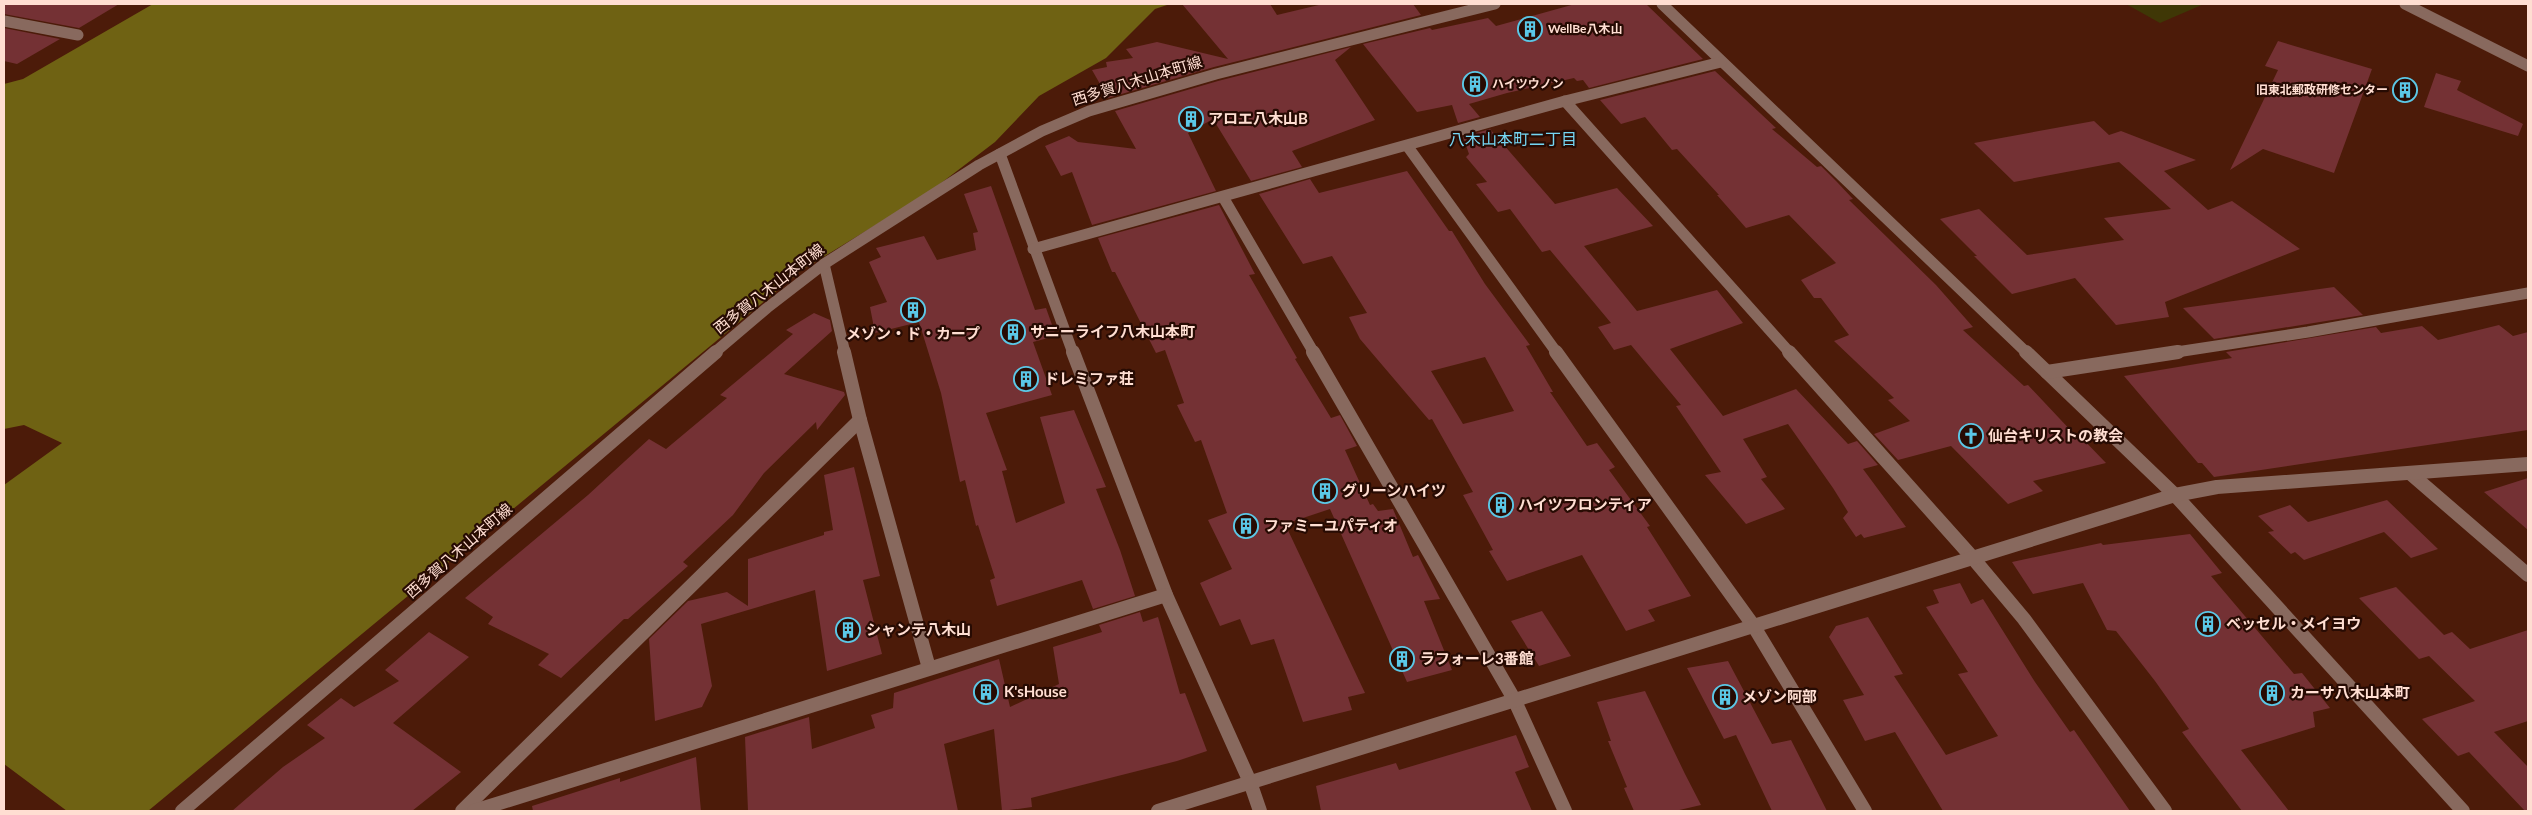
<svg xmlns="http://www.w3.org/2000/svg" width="2532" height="815" font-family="Lato,'Noto Sans JP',sans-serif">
<rect width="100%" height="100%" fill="#4c1b09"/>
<path fill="#3f3706" d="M 2126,4 L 2204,4 L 2160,23 Z"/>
<path fill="#6f6213" d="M 153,4 L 1170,4 L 1155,9 L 1106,58 L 1039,96 L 995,142 L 928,193 L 802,270 L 148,811 L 67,811 L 4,764 L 4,485 L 62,443 L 24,425 L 4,429 L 4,84 L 23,79 Z"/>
<g fill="#743134" fill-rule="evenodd">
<path d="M 4,4 L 119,4 L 79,28 L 4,14 Z"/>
<path d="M 1182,4 L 1270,4 L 1277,15 L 1323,4 L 1413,4 L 1421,15 L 1214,67 L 1108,98 L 1092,70 L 1107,67 L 1106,62 L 1133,58 L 1126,49 L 1157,42 L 1228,59 Z"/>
<path d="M 1575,4 L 1646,4 L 1703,59 L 1589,88 L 1583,80 L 1577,81 L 1574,78 L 1507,93 L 1469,104 L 1480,117 L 1458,123 L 1452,105 L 1417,112 L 1363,44 L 1430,28 L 1432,30 L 1488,18 L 1496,26 Z"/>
<path d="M 4,28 L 60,39 L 17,64 L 4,61 Z"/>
<path d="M 2278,41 L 2372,69 L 2334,173 L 2263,149 L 2230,170 L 2278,70 L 2265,66 Z"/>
<path d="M 1351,47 L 1335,60 L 1375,120 L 1292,151 L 1302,167 L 1251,181 L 1213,119 L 1188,133 L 1216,191 L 1092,225 L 1072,172 L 1061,176 L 1045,146 L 1069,136 L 1078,142 L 1136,149 L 1115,111 L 1218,81 Z"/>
<path d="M 1715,71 L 1776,128 L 1772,129 L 1817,167 L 1821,166 L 1837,182 L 1853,199 L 1849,200 L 1936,285 L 1973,327 L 1963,330 L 2024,386 L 2028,385 L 2075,435 L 2078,434 L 2106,463 L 2033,481 L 2043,491 L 2008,504 L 1951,446 L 1898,460 L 1874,434 L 1910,421 L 1888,400 L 1894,398 L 1834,341 L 1849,335 L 1821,298 L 1814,298 L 1801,280 L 1836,263 L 1789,215 L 1746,228 L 1717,195 L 1719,195 L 1677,149 L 1672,150 L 1645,117 L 1621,124 L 1600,100 Z"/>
<path d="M 2436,73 L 2461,81 L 2457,90 L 2523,124 L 2518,136 L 2424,107 Z"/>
<path d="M 2094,121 L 2109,135 L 2121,131 L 2196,160 L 2164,171 L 2208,210 L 2232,201 L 2300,249 L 2165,302 L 2169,317 L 2116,325 L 2075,278 L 2012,294 L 1974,256 L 1977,256 L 1940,219 L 1979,209 L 2027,255 L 2124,240 L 2104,218 L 2171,209 L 2119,162 L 2014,182 L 1974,143 Z"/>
<path d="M 1490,129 L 1555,204 L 1617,188 L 1653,226 L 1584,246 L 1637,311 L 1717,290 L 1743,323 L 1670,349 L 1723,416 L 1796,389 L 1848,444 L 1857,441 L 1878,465 L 1863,469 L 1906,527 L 1864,538 L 1861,534 L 1856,537 L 1843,518 L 1848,512 L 1833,488 L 1788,424 L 1743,439 L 1767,477 L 1761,479 L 1785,509 L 1746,524 L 1705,475 L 1721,472 L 1676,406 L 1681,405 L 1631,345 L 1614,350 L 1598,327 L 1611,323 L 1550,250 L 1542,252 L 1510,209 L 1498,212 L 1476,184 L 1487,182 L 1466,157 L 1469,154 L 1463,137 Z"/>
<path d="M 1407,171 L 1449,231 L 1452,231 L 1485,284 L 1530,345 L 1526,346 L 1553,392 L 1550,392 L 1587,446 L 1597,443 L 1615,467 L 1609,470 L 1650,526 L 1647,527 L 1691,596 L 1648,610 L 1655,621 L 1626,631 L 1582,555 L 1507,581 L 1489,551 L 1493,550 L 1463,495 L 1473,492 L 1432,419 L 1429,420 L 1360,339 L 1349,317 L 1367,313 L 1332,256 L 1303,264 L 1259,194 L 1310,179 L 1319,193 ZM 1485,357 L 1514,411 L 1463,424 L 1431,371 Z"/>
<path d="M 991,186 L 1035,310 L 1046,308 L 1056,336 L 1033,342 L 1052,395 L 986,413 L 1007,470 L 1002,471 L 1016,523 L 1065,503 L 1040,417 L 1074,410 L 1106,487 L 1096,489 L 1120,550 L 1135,596 L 1093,609 L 1082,580 L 997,606 L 990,580 L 995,578 L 978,525 L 976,526 L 965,480 L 960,482 L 941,393 L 919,322 L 875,333 L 870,307 L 887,302 L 869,262 L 881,257 L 876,248 L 924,236 L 937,260 L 976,250 L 973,233 L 978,232 L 964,194 Z"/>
<path d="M 1219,205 L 1255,274 L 1249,275 L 1297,358 L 1295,359 L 1331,418 L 1340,415 L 1357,446 L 1345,450 L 1370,505 L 1373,504 L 1378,511 L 1393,509 L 1413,557 L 1418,555 L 1440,599 L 1424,601 L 1452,670 L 1407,682 L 1330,509 L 1285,524 L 1365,693 L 1348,697 L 1352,710 L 1303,722 L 1274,639 L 1251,645 L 1240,619 L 1220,626 L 1200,583 L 1232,569 L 1208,520 L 1227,513 L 1201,440 L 1195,442 L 1177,405 L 1184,403 L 1165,350 L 1156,353 L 1115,272 L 1112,272 L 1098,238 Z"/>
<path d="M 2334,287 L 2363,315 L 2214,339 L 2183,308 Z"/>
<path d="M 814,313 L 830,320 L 832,331 L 784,374 L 844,392 L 845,395 L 817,430 L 816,422 L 764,473 L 733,515 L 683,562 L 688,566 L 628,619 L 624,619 L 561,678 L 538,665 L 549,654 L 488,624 L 493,617 L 465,598 L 588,495 L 649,439 L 666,449 L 727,398 L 720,395 L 793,334 L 786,330 Z"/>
<path d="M 2499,325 L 2513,336 L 2528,332 L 2528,430 L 2214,477 L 2202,463 L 2198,463 L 2124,376 L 2232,358 L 2226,352 L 2376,327 L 2381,333 L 2422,326 L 2438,340 Z"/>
<path d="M 854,467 L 880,576 L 863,580 L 882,654 L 827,671 L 815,590 L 701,624 L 712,686 L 702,707 L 655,721 L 649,639 L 688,601 L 727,592 L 748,606 L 748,559 L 824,535 L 824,532 L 833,530 L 824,475 Z"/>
<path d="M 2528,478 L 2528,530 L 2484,492 Z"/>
<path d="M 2387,500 L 2438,549 L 2411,558 L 2384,532 L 2304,560 L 2295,552 L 2291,554 L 2268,532 L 2274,531 L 2258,516 L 2290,505 L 2308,522 Z"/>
<path d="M 2190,534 L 2222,573 L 2211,576 L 2294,674 L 2302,673 L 2330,708 L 2313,712 L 2315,727 L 2241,750 L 2289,811 L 2242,811 L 2182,732 L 2189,729 L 2155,681 L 2116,631 L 2107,630 L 2083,583 L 2033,594 L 2012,562 L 2101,543 L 2103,545 Z"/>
<path d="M 1960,583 L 1971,604 L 1983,599 L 2035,682 L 2070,732 L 2074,730 L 2130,811 L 1943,811 L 1895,732 L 1865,741 L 1843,700 L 1864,695 L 1829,637 L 1836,626 L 1868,617 L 1903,674 L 1894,676 L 1946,755 L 1998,736 L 1958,674 L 1968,672 L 1926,607 L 1939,603 L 1933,590 Z"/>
<path d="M 2396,587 L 2444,635 L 2452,632 L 2470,649 L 2528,630 L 2528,721 L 2494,732 L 2528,767 L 2528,811 L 2525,811 L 2469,752 L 2458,756 L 2422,719 L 2475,701 L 2429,656 L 2419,659 L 2359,598 Z"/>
<path d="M 1542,611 L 1571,656 L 1539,666 L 1511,621 Z"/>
<path d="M 1140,612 L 1143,622 L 1158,617 L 1180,694 L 1185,693 L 1207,751 L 1177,761 L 1031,798 L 1032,807 L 1002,811 L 994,729 L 944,744 L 958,811 L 748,811 L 745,737 L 809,717 L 812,749 L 875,728 L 871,715 L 893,708 L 894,693 L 999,659 L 1010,707 L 1059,684 L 1053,647 L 1102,632 L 1099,625 Z"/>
<path d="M 429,632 L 469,657 L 393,723 L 461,772 L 412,811 L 232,811 L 283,767 L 325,738 L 307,725 L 341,698 L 354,707 L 399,681 L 385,670 Z"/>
<path d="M 1728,661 L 1772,744 L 1791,740 L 1827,811 L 1772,811 L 1736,735 L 1724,739 L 1687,668 Z"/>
<path d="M 1645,691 L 1685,774 L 1701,805 L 1675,811 L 1634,811 L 1624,788 L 1627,787 L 1608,741 L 1611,741 L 1597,702 Z"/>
<path d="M 1516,735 L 1529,767 L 1515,772 L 1532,811 L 1321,811 L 1316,786 L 1396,763 L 1399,770 Z"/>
<path d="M 696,757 L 701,811 L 533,811 L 532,806 L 620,778 L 620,782 Z"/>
</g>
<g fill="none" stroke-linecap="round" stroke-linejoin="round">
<g stroke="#88695e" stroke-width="11">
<path d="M 1662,4 L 2027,353"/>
<path d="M 2405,4 L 2528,66"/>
<path d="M 4,21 L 78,35"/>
<path d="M 1565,101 L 1790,353"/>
<path d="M 1408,147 L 1557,353"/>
<path d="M 1000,154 L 1073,353"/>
<path d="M 1223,197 L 1314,353"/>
<path d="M 1033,249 L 1565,101 L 1721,62"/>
<path d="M 824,264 L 845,353"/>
<path d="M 714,353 L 767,308 L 824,264 L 979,165 L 1042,131 L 1089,111 L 1216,74 L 1495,4"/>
<path d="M 2170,353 L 2308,332 L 2528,293"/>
</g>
<g stroke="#88695e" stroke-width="14">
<path d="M 844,352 L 860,420 L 929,668"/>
<path d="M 1073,352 L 1166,595 L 1250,782 L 1260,811"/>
<path d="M 1313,352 L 1514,699 L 1565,811"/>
<path d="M 1556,352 L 1753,625 L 1865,811"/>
<path d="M 1789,352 L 1972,557 L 2024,619 L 2165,811"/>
<path d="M 2026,352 L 2175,495 L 2463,811"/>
<path d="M 2047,372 L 2178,352"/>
<path d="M 2411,474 L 2528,575"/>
<path d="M 182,811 L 716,352"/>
<path d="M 462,811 L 860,420"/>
<path d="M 474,811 L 1166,595"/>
<path d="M 1158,811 L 2175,495 L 2217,487 L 2528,464"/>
</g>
</g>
<defs>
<symbol id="building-ring" viewBox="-11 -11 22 22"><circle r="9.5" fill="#270b03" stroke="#5bc8e7" stroke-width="1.5"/><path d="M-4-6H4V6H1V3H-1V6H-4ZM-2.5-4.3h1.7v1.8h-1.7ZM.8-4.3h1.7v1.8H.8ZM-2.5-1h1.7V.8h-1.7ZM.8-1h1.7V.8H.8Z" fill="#5bc8e7"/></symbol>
<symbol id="church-ring" viewBox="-11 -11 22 22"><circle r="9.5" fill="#270b03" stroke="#5bc8e7" stroke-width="1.5"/><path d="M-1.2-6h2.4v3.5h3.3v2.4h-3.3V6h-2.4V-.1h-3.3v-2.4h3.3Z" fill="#5bc8e7"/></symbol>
</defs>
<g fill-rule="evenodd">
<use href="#building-ring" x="1516" y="15" width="28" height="28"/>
<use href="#building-ring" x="1461" y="70" width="28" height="28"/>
<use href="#building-ring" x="2391" y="76" width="28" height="28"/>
<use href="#building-ring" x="1177" y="105" width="28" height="28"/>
<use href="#building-ring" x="899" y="296" width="28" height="28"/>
<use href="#building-ring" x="999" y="318" width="28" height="28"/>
<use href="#building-ring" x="1012" y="365" width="28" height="28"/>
<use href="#church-ring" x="1957" y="422" width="28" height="28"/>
<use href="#building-ring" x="1311" y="477" width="28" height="28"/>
<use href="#building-ring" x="1487" y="491" width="28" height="28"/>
<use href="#building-ring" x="1232" y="512" width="28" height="28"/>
<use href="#building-ring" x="2194" y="610" width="28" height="28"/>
<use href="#building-ring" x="834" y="616" width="28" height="28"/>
<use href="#building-ring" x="1388" y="645" width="28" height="28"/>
<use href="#building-ring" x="972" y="678" width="28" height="28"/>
<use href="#building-ring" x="2258" y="679" width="28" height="28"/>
<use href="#building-ring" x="1711" y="683" width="28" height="28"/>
</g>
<g text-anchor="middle" stroke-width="4.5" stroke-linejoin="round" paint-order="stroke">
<g font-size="12" font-weight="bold" fill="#ffded2" stroke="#270b03" text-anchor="start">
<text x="1548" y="33">WellBe八木山</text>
<text x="1492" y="88">ハイツウノン</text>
<text x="2388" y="94" text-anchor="end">旧東北郵政研修センター</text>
</g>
<g font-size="15" fill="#ffded2" stroke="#270b03">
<text transform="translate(1137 81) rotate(-17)" y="5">西多賀八木山本町線</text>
<text transform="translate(769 289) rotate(-38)" y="5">西多賀八木山本町線</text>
<text transform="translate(459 551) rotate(-41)" y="5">西多賀八木山本町線</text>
</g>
<g font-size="15" font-weight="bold" fill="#ffded2" stroke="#270b03" text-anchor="start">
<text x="1208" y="124">アロエ八木山B</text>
<text x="1030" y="337">サニーライフ八木山本町</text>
<text x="913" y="339" text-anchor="middle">メゾン・ド・カープ</text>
<text x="1044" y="384">ドレミファ荘</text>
<text x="1988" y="441">仙台キリストの教会</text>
<text x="1342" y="496">グリーンハイツ</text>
<text x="1518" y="510">ハイツフロンティア</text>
<text x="1264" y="531">ファミーユパティオ</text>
<text x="2226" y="629">ベッセル・メイヨウ</text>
<text x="866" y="635">シャンテ八木山</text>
<text x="1420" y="664">ラフォーレ3番館</text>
<text x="1004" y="697">K'sHouse</text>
<text x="2290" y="698">カーサ八木山本町</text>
<text x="1742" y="702">メゾン阿部</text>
</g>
<g font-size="16" fill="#75d6f3" stroke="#270b03">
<text x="1513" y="145">八木山本町二丁目</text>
</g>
</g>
<rect width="2532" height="815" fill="none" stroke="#ffded2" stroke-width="10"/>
</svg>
